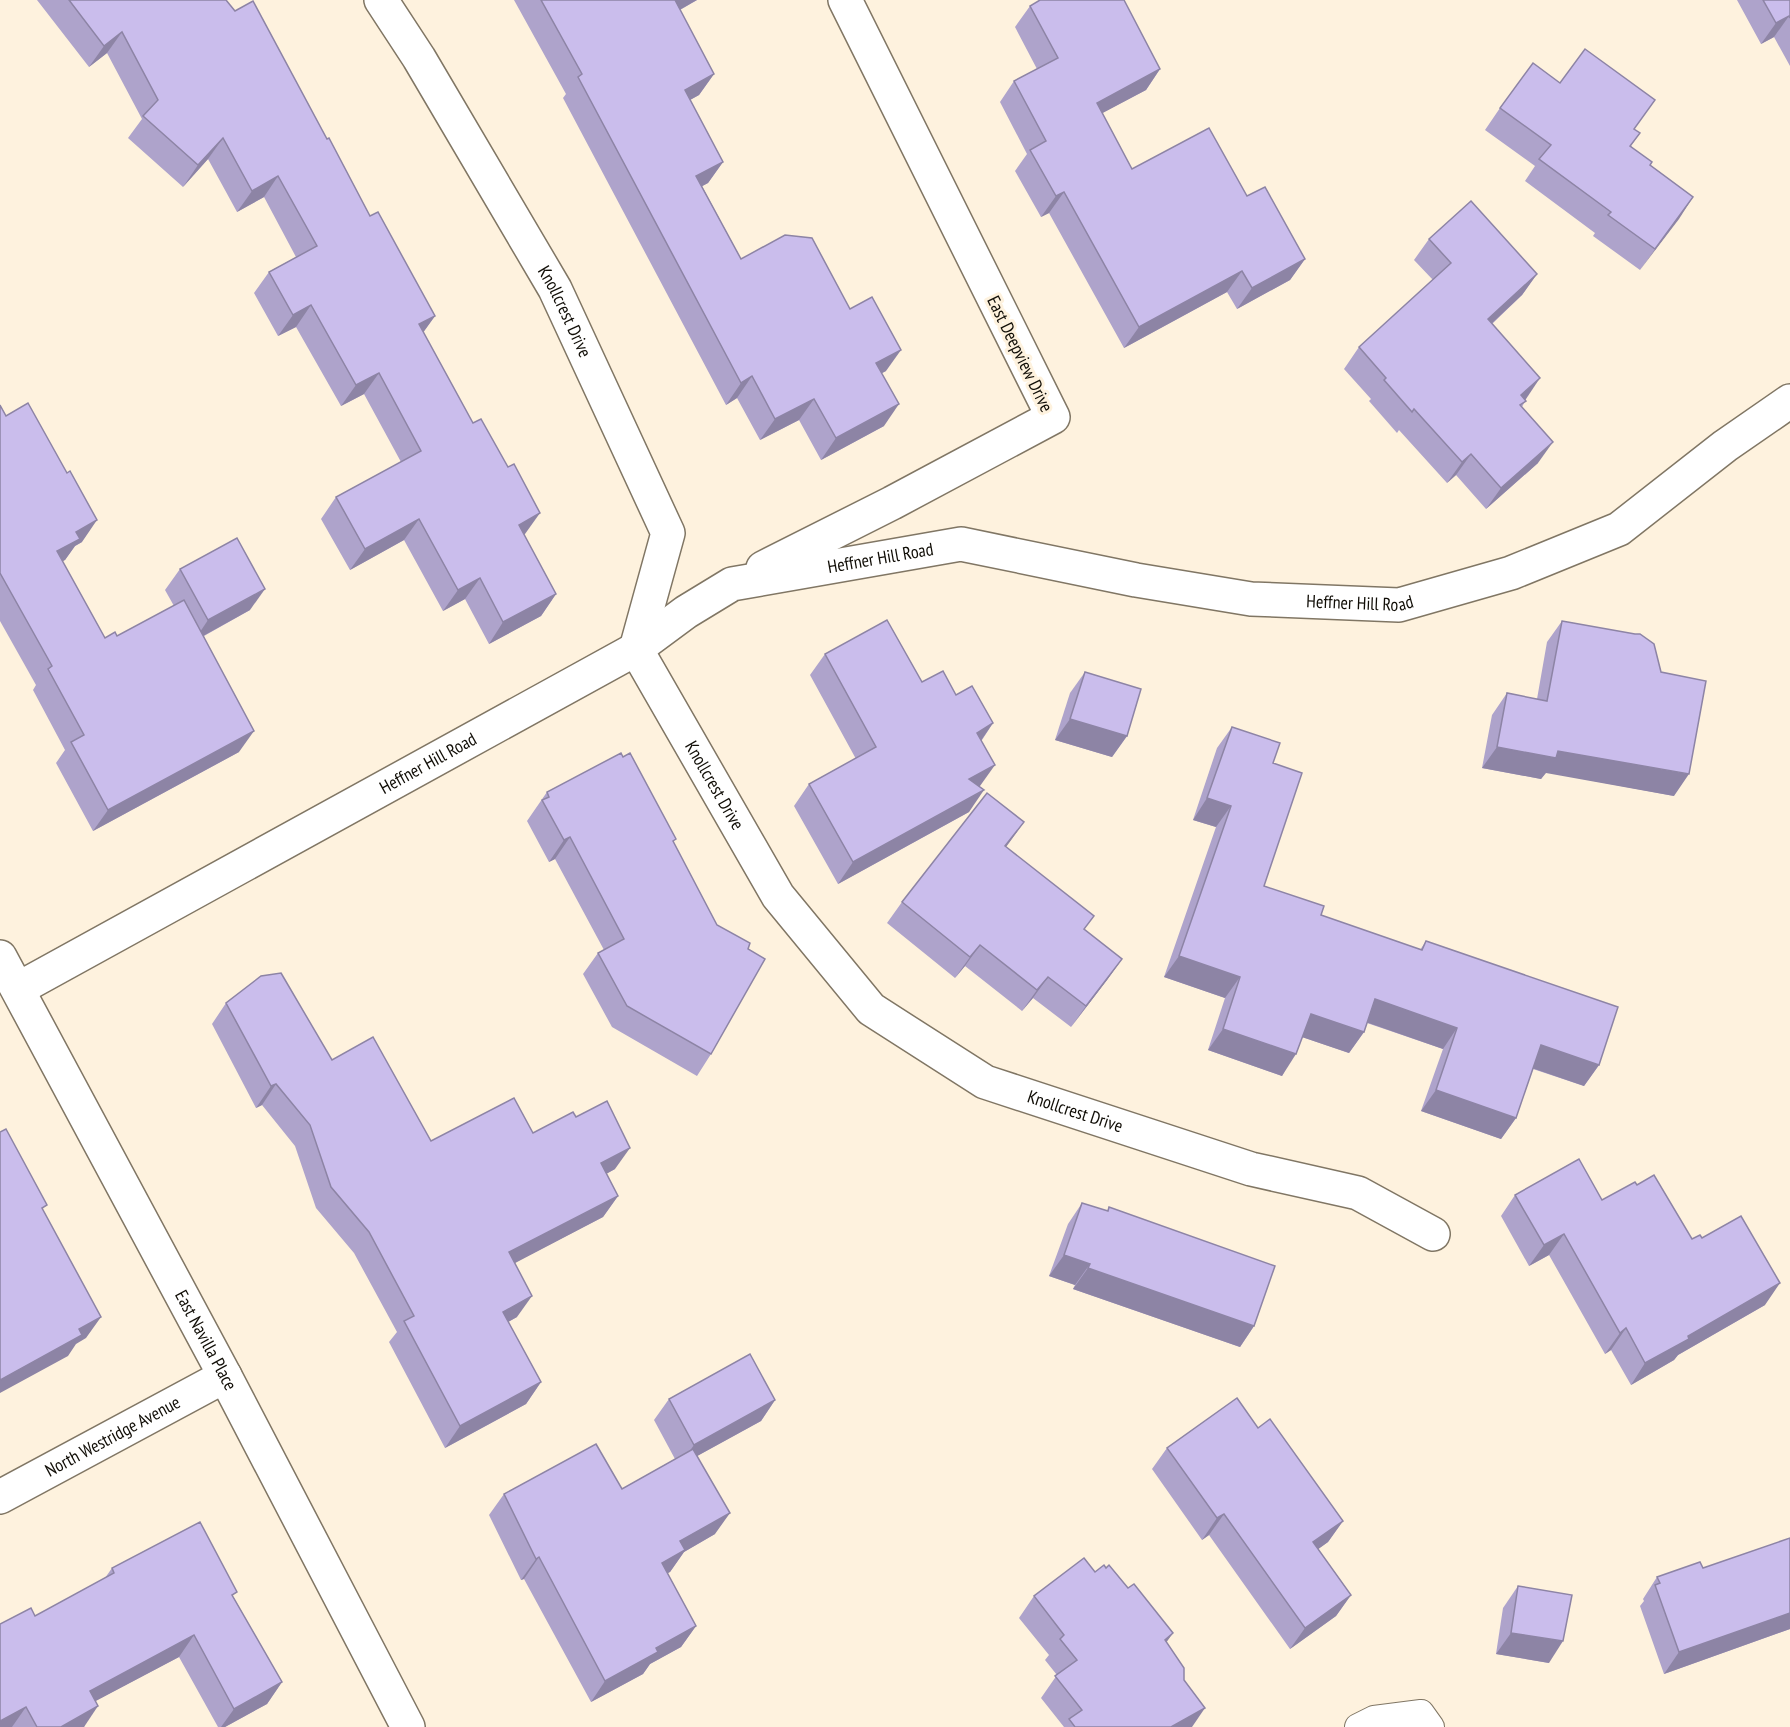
<svg xmlns="http://www.w3.org/2000/svg" width="1790" height="1727" font-family="'PT Sans Narrow',sans-serif">
<rect width="100%" height="100%" fill="#fef2de"/>
<g fill="none" stroke-linecap="round" stroke-linejoin="round">
<defs>
<path id="lane" d="M 1358,1727 L 1374,1719 L 1421,1713 L 1431,1727"/>
<g id="street">
<path id="s1" d="M 381,0 L 419,58 L 555,289 L 668,533 L 636,649 L 778,896 L 871,1009 L 985,1082 L 1251,1169 L 1358,1193 L 1433,1234"/>
<path d="M 763,568 L 892,503 L 1053,417 L 845,0"/>
<path id="s2" d="M 0,957 L 225,1376 L 408,1727"/>
<path id="s3" d="M 18,989 L 636,649 L 686,612 L 732,584 L 961,544 L 1136,580 L 1251,599 L 1399,605 L 1511,573 L 1619,529 L 1725,446 L 1790,401"/>
<path id="s4" d="M 0,1497 L 225,1376"/>
</g>
</defs>
<use href="#lane" stroke="#807664" stroke-width="28"/>
<use href="#street" stroke="#807664" stroke-width="36"/>
<use href="#lane" stroke="#fff" stroke-width="26"/>
<use href="#street" stroke="#fff" stroke-width="33"/>
</g>
<g fill="#aea3cb">
<path d="M 37,0 L 226,0 L 327,139 L 370,216 L 435,316 L 423,332 L 525,534 L 524,535 L 556,594 L 541,616 L 489,644 L 465,599 L 443,611 L 404,540 L 350,570 L 321,519 L 336,497 L 401,462 L 364,394 L 341,406 L 296,327 L 278,336 L 254,293 L 269,272 L 296,257 L 264,197 L 237,212 L 208,159 L 183,187 L 128,138 L 142,119 L 107,53 L 89,67 Z"/>
<path d="M 514,0 L 697,0 L 680,10 L 714,74 L 699,95 L 690,100 L 723,162 L 708,183 L 702,186 L 741,259 L 850,309 L 886,371 L 882,373 L 884,426 L 821,460 L 799,420 L 760,440 L 737,398 L 726,405 L 563,98 L 566,94 Z"/>
<path d="M 1737,0 L 1790,0 L 1790,66 L 1774,37 L 1761,44 Z"/>
<path d="M 1030,6 L 1160,69 L 1146,90 L 1102,113 L 1132,169 L 1247,196 L 1305,259 L 1290,280 L 1237,309 L 1227,292 L 1124,348 L 1049,213 L 1041,217 L 1015,171 L 1027,154 L 1000,102 L 1014,81 L 1037,69 L 1015,27 Z"/>
<path d="M 1560,83 L 1640,133 L 1631,146 L 1650,165 L 1693,197 L 1640,270 L 1593,236 L 1595,233 L 1525,181 L 1535,166 L 1485,130 L 1500,108 Z"/>
<path d="M 1429,239 L 1537,274 L 1522,295 L 1492,324 L 1526,399 L 1522,407 L 1538,463 L 1486,509 L 1456,475 L 1447,483 L 1399,430 L 1397,433 L 1369,401 L 1371,399 L 1344,369 L 1359,347 L 1433,280 L 1414,260 Z"/>
<path d="M 0,405 L 82,542 L 75,546 L 65,560 L 62,561 L 105,638 L 117,636 L 174,606 L 165,590 L 180,569 L 250,610 L 204,636 L 239,752 L 93,831 L 56,763 L 65,750 L 33,690 L 36,685 L 0,621 Z"/>
<path d="M 1562,621 L 1674,796 L 1546,772 L 1541,779 L 1482,768 L 1492,715 L 1507,693 L 1537,699 L 1547,642 Z"/>
<path d="M 825,654 L 922,682 L 956,695 L 993,723 L 982,740 L 980,786 L 969,812 L 838,884 L 794,806 L 809,784 L 856,759 L 810,675 Z"/>
<path d="M 1085,672 L 1127,736 L 1112,757 L 1055,740 L 1070,693 Z"/>
<path d="M 1232,727 L 1273,763 L 1264,886 L 1321,915 L 1420,950 L 1426,941 L 1599,1065 L 1584,1086 L 1533,1069 L 1516,1118 L 1501,1139 L 1421,1111 L 1443,1049 L 1367,1023 L 1364,1032 L 1349,1053 L 1302,1037 L 1282,1076 L 1208,1050 L 1225,998 L 1164,977 L 1216,827 L 1193,820 L 1217,748 Z"/>
<path d="M 547,792 L 674,843 L 717,925 L 748,949 L 711,1054 L 697,1076 L 612,1027 L 583,974 L 598,953 L 604,950 L 555,859 L 549,862 L 527,821 Z"/>
<path d="M 1006,847 L 1084,930 L 1122,959 L 1107,980 L 1071,1027 L 1033,998 L 1022,1011 L 965,966 L 955,978 L 887,923 L 902,902 Z"/>
<path d="M 226,1003 L 332,1060 L 431,1141 L 533,1133 L 576,1117 L 615,1169 L 606,1174 L 618,1196 L 603,1217 L 514,1263 L 517,1317 L 508,1322 L 541,1382 L 526,1404 L 445,1448 L 389,1342 L 397,1332 L 354,1253 L 316,1208 L 295,1146 L 262,1105 L 256,1108 L 212,1024 Z"/>
<path d="M 1515,1195 L 1602,1200 L 1692,1239 L 1702,1238 L 1765,1305 L 1678,1355 L 1674,1360 L 1631,1385 L 1611,1350 L 1605,1354 L 1549,1255 L 1529,1266 L 1501,1216 Z"/>
<path d="M 1082,1203 L 1107,1211 L 1109,1207 L 1254,1326 L 1240,1347 L 1073,1289 L 1075,1285 L 1049,1276 L 1068,1224 Z"/>
<path d="M 669,1399 L 775,1400 L 761,1421 L 697,1456 L 715,1534 L 684,1552 L 670,1572 L 667,1573 L 696,1626 L 681,1647 L 650,1664 L 643,1674 L 591,1702 L 524,1579 L 521,1580 L 489,1515 L 504,1494 L 622,1489 L 675,1459 L 654,1420 Z"/>
<path d="M 1258,1428 L 1343,1521 L 1328,1542 L 1318,1549 L 1351,1595 L 1336,1616 L 1290,1649 L 1209,1535 L 1202,1540 L 1152,1469 L 1167,1448 Z"/>
<path d="M 1790,1538 L 1790,1629 L 1664,1674 L 1640,1606 L 1644,1601 L 1643,1599 L 1657,1577 L 1703,1568 Z"/>
<path d="M 112,1568 L 234,1598 L 282,1682 L 267,1704 L 225,1727 L 218,1727 L 179,1657 L 95,1701 L 84,1727 L 0,1727 L 35,1616 L 105,1578 Z"/>
<path d="M 1095,1572 L 1128,1588 L 1173,1633 L 1166,1642 L 1184,1680 L 1192,1727 L 1064,1727 L 1041,1698 L 1057,1675 L 1045,1660 L 1049,1655 L 1019,1618 L 1034,1596 Z"/>
<path d="M 1518,1586 L 1549,1663 L 1496,1654 L 1503,1608 Z"/>
</g>
<g fill="#8d84a5">
<path d="M 675,0 L 697,0 L 660,21 Z"/>
<path d="M 1789,16 L 1774,37 L 1761,44 L 1776,23 Z"/>
<path d="M 122,32 L 107,53 L 89,67 L 104,46 Z"/>
<path d="M 1160,69 L 1146,90 L 1082,124 L 1097,103 Z"/>
<path d="M 714,74 L 699,95 L 670,111 L 685,90 Z"/>
<path d="M 223,138 L 208,159 L 183,187 L 198,165 Z"/>
<path d="M 723,162 L 708,183 L 682,197 L 696,176 Z"/>
<path d="M 278,176 L 264,197 L 237,212 L 252,191 Z"/>
<path d="M 1064,192 L 1049,213 L 1041,217 L 1056,196 Z"/>
<path d="M 1693,197 L 1679,219 L 1640,270 L 1655,249 Z"/>
<path d="M 1305,259 L 1290,280 L 1237,309 L 1252,288 Z"/>
<path d="M 1242,271 L 1227,292 L 1124,348 L 1139,327 Z"/>
<path d="M 1537,274 L 1522,295 L 1473,341 L 1488,319 Z"/>
<path d="M 311,305 L 296,327 L 278,336 L 293,315 Z"/>
<path d="M 435,316 L 420,337 L 419,324 Z"/>
<path d="M 901,350 L 886,371 L 861,384 L 876,363 Z"/>
<path d="M 379,373 L 364,394 L 341,406 L 356,385 Z"/>
<path d="M 752,376 L 737,398 L 726,405 L 741,383 Z"/>
<path d="M 1540,378 L 1526,399 L 1506,416 L 1521,395 Z"/>
<path d="M 814,399 L 799,420 L 760,440 L 775,419 Z"/>
<path d="M 899,404 L 884,426 L 821,460 L 836,438 Z"/>
<path d="M 1553,442 L 1538,463 L 1486,509 L 1501,488 Z"/>
<path d="M 1471,454 L 1456,475 L 1447,483 L 1462,462 Z"/>
<path d="M 540,513 L 525,534 L 504,546 L 519,525 Z"/>
<path d="M 419,519 L 404,540 L 350,570 L 365,549 Z"/>
<path d="M 97,520 L 82,542 L 75,546 L 65,560 L 42,572 L 57,551 L 76,532 Z"/>
<path d="M 480,578 L 465,599 L 443,611 L 458,590 Z"/>
<path d="M 265,589 L 250,610 L 194,641 L 208,620 Z"/>
<path d="M 556,594 L 541,616 L 489,644 L 503,622 Z"/>
<path d="M 1070,719 L 1127,736 L 1112,757 L 1055,740 Z"/>
<path d="M 993,723 L 978,745 L 977,733 Z"/>
<path d="M 254,731 L 239,752 L 93,831 L 108,810 Z"/>
<path d="M 1497,747 L 1558,751 L 1689,774 L 1674,796 L 1546,773 L 1541,779 L 1482,768 Z"/>
<path d="M 995,765 L 980,786 L 954,801 L 969,779 Z"/>
<path d="M 984,790 L 969,812 L 838,884 L 853,862 Z"/>
<path d="M 1207,798 L 1231,806 L 1216,827 L 1193,820 Z"/>
<path d="M 1024,822 L 1009,843 L 990,868 L 1005,846 Z"/>
<path d="M 570,837 L 555,859 L 549,862 L 564,840 Z"/>
<path d="M 980,945 L 965,966 L 955,978 L 970,957 Z"/>
<path d="M 1179,956 L 1240,977 L 1225,998 L 1164,977 Z"/>
<path d="M 1122,959 L 1107,980 L 1071,1027 L 1086,1006 Z"/>
<path d="M 1048,977 L 1033,998 L 1022,1011 L 1037,990 Z"/>
<path d="M 1375,999 L 1457,1028 L 1443,1049 L 1360,1020 Z"/>
<path d="M 1311,1014 L 1364,1032 L 1349,1053 L 1296,1035 Z"/>
<path d="M 1223,1029 L 1296,1054 L 1282,1076 L 1208,1050 Z"/>
<path d="M 1541,1045 L 1599,1065 L 1584,1086 L 1526,1066 Z"/>
<path d="M 276,1084 L 262,1105 L 256,1108 L 271,1086 Z"/>
<path d="M 1436,1090 L 1516,1118 L 1501,1139 L 1421,1111 Z"/>
<path d="M 630,1148 L 615,1169 L 586,1185 L 601,1163 Z"/>
<path d="M 618,1196 L 603,1217 L 494,1274 L 509,1252 Z"/>
<path d="M 1564,1234 L 1549,1255 L 1529,1266 L 1544,1245 Z"/>
<path d="M 1064,1255 L 1090,1264 L 1075,1285 L 1049,1276 Z"/>
<path d="M 1088,1268 L 1254,1326 L 1240,1347 L 1073,1289 Z"/>
<path d="M 1780,1283 L 1765,1305 L 1678,1355 L 1674,1360 L 1631,1385 L 1645,1363 L 1688,1336 Z"/>
<path d="M 532,1296 L 517,1317 L 488,1333 L 503,1312 Z"/>
<path d="M 101,1317 L 86,1338 L 76,1344 L 68,1356 L 0,1393 L 0,1380 L 79,1329 Z"/>
<path d="M 1626,1328 L 1611,1350 L 1605,1354 L 1620,1333 Z"/>
<path d="M 541,1382 L 526,1404 L 445,1448 L 460,1426 Z"/>
<path d="M 775,1400 L 761,1421 L 679,1466 L 694,1445 Z"/>
<path d="M 730,1513 L 715,1534 L 684,1552 L 670,1572 L 647,1584 L 662,1563 L 680,1541 Z"/>
<path d="M 1224,1514 L 1209,1535 L 1202,1540 L 1217,1518 Z"/>
<path d="M 1343,1521 L 1328,1542 L 1299,1563 L 1313,1542 Z"/>
<path d="M 539,1557 L 524,1579 L 521,1580 L 536,1559 Z"/>
<path d="M 1351,1595 L 1336,1616 L 1290,1649 L 1305,1628 Z"/>
<path d="M 1790,1613 L 1790,1629 L 1664,1674 L 1679,1652 Z"/>
<path d="M 696,1626 L 681,1647 L 650,1664 L 643,1674 L 591,1702 L 605,1681 L 656,1648 Z"/>
<path d="M 1173,1633 L 1158,1654 L 1165,1640 Z"/>
<path d="M 1511,1633 L 1563,1641 L 1549,1663 L 1496,1654 Z"/>
<path d="M 194,1635 L 179,1657 L 75,1712 L 90,1691 Z"/>
<path d="M 282,1682 L 267,1704 L 225,1727 L 221,1727 L 234,1709 Z"/>
<path d="M 98,1706 L 84,1727 L 61,1727 Z"/>
<path d="M 26,1707 L 12,1727 L 0,1727 L 0,1721 Z"/>
<path d="M 1205,1708 L 1192,1727 L 1171,1727 Z"/>
</g>
<g fill="#cabdec" stroke="#8d84a5" stroke-width="1.5">
<path d="M 69,0 L 226,0 L 235,11 L 253,1 L 327,139 L 329,138 L 370,216 L 378,212 L 435,316 L 419,324 L 473,423 L 481,419 L 508,467 L 514,464 L 540,513 L 519,525 L 556,594 L 503,622 L 480,578 L 458,590 L 419,519 L 365,549 L 336,497 L 421,451 L 379,373 L 356,385 L 311,305 L 293,315 L 269,272 L 317,246 L 278,176 L 252,191 L 223,138 L 198,165 L 143,116 L 158,100 L 122,32 L 104,46 Z"/>
<path d="M 541,0 L 675,0 L 714,74 L 685,90 L 723,162 L 696,176 L 741,259 L 785,235 L 812,238 L 850,309 L 872,297 L 901,350 L 876,363 L 899,404 L 836,438 L 814,399 L 775,419 L 752,376 L 741,383 L 578,77 L 582,74 Z"/>
<path d="M 1040,0 L 1124,0 L 1160,69 L 1097,103 L 1132,169 L 1209,128 L 1247,196 L 1265,187 L 1305,259 L 1252,288 L 1242,271 L 1139,327 L 1064,192 L 1056,196 L 1030,150 L 1046,141 L 1014,81 L 1058,58 L 1030,6 Z"/>
<path d="M 1763,0 L 1790,0 L 1790,18 L 1789,16 L 1776,23 Z"/>
<path d="M 1585,49 L 1655,100 L 1634,129 L 1640,133 L 1630,146 L 1652,162 L 1650,165 L 1693,197 L 1655,249 L 1608,215 L 1611,212 L 1539,159 L 1551,145 L 1500,108 L 1533,63 L 1560,83 Z"/>
<path d="M 1471,201 L 1537,274 L 1488,319 L 1540,378 L 1521,395 L 1526,401 L 1520,405 L 1553,442 L 1501,488 L 1471,454 L 1462,462 L 1414,409 L 1412,412 L 1384,380 L 1386,378 L 1359,347 L 1451,263 L 1429,239 Z"/>
<path d="M 28,403 L 67,473 L 70,471 L 97,520 L 76,532 L 80,539 L 57,551 L 105,638 L 115,632 L 117,636 L 184,600 L 254,731 L 108,810 L 71,742 L 84,735 L 48,669 L 52,666 L 0,573 L 0,405 L 6,416 Z"/>
<path d="M 237,538 L 265,589 L 208,620 L 180,569 Z"/>
<path d="M 887,620 L 922,682 L 943,671 L 956,695 L 972,686 L 993,723 L 977,733 L 995,765 L 969,779 L 984,790 L 853,862 L 809,784 L 876,747 L 825,654 Z"/>
<path d="M 1562,621 L 1635,634 L 1640,634 L 1654,644 L 1661,672 L 1706,681 L 1689,774 L 1558,751 L 1556,758 L 1497,747 L 1507,693 L 1547,701 Z"/>
<path d="M 1085,672 L 1141,689 L 1127,736 L 1070,719 Z"/>
<path d="M 1232,727 L 1280,743 L 1273,763 L 1302,773 L 1264,886 L 1324,906 L 1321,915 L 1422,950 L 1426,941 L 1618,1007 L 1599,1065 L 1541,1045 L 1516,1118 L 1436,1090 L 1457,1028 L 1375,999 L 1364,1032 L 1311,1014 L 1296,1054 L 1223,1029 L 1240,977 L 1179,956 L 1231,806 L 1207,798 Z"/>
<path d="M 621,753 L 623,757 L 630,753 L 676,839 L 673,841 L 717,925 L 750,943 L 748,949 L 765,959 L 711,1054 L 627,1006 L 598,953 L 624,939 L 570,837 L 564,840 L 542,800 L 549,797 L 547,792 Z"/>
<path d="M 987,793 L 1024,822 L 1005,846 L 1094,916 L 1084,929 L 1122,959 L 1086,1006 L 1048,977 L 1037,990 L 980,945 L 970,957 L 902,902 Z"/>
<path d="M 281,973 L 332,1060 L 373,1037 L 431,1141 L 514,1098 L 533,1133 L 573,1112 L 576,1117 L 607,1101 L 630,1148 L 601,1163 L 618,1196 L 509,1252 L 532,1296 L 503,1312 L 541,1382 L 460,1426 L 404,1321 L 414,1316 L 369,1232 L 331,1187 L 310,1125 L 276,1084 L 271,1086 L 226,1003 L 261,976 Z"/>
<path d="M 6,1129 L 47,1205 L 42,1208 L 101,1317 L 79,1329 L 82,1335 L 0,1380 L 0,1132 Z"/>
<path d="M 1579,1159 L 1602,1200 L 1635,1182 L 1637,1185 L 1654,1175 L 1692,1239 L 1700,1235 L 1702,1238 L 1741,1216 L 1780,1283 L 1688,1336 L 1689,1339 L 1645,1363 L 1626,1328 L 1620,1333 L 1564,1234 L 1544,1245 L 1515,1195 Z"/>
<path d="M 1082,1203 L 1108,1211 L 1109,1207 L 1275,1266 L 1254,1326 L 1088,1268 L 1090,1264 L 1064,1255 Z"/>
<path d="M 750,1354 L 775,1400 L 694,1445 L 669,1399 Z"/>
<path d="M 1237,1398 L 1258,1428 L 1270,1419 L 1343,1521 L 1313,1542 L 1351,1595 L 1305,1628 L 1224,1514 L 1217,1518 L 1167,1448 Z"/>
<path d="M 596,1444 L 622,1489 L 693,1449 L 730,1513 L 680,1541 L 685,1550 L 662,1563 L 696,1626 L 656,1648 L 658,1652 L 605,1681 L 539,1557 L 536,1559 L 504,1494 Z"/>
<path d="M 200,1522 L 237,1592 L 232,1595 L 282,1682 L 234,1709 L 194,1635 L 90,1691 L 98,1706 L 61,1727 L 37,1727 L 26,1707 L 0,1721 L 0,1624 L 31,1608 L 35,1616 L 114,1573 L 112,1568 Z"/>
<path d="M 1790,1538 L 1790,1613 L 1679,1652 L 1655,1585 L 1660,1583 L 1657,1577 L 1700,1562 L 1703,1568 Z"/>
<path d="M 1084,1558 L 1095,1572 L 1104,1565 L 1106,1568 L 1109,1565 L 1128,1588 L 1134,1584 L 1173,1633 L 1165,1640 L 1184,1668 L 1184,1680 L 1205,1708 L 1171,1727 L 1075,1727 L 1069,1719 L 1082,1710 L 1055,1676 L 1077,1660 L 1060,1639 L 1064,1635 L 1034,1596 Z"/>
<path d="M 1518,1586 L 1572,1595 L 1563,1641 L 1511,1633 Z"/>
</g>
<g text-anchor="middle" stroke-width="6" stroke-linejoin="round" paint-order="stroke">
<g font-size="18" fill="#100d06" stroke="#fef2de">
<text dy="6" stroke="none"><textPath href="#s1" startOffset="362">Knollcrest Drive</textPath></text>
<text transform="translate(1020 354) rotate(64)" y="6">East Deepview Drive</text>
<text dy="6" stroke="none"><textPath href="#s3" startOffset="972">Heffner Hill Road</textPath></text>
<text dy="6" stroke="none"><textPath href="#s3" startOffset="1458">Heffner Hill Road</textPath></text>
<text dy="6" stroke="none"><textPath href="#s3" startOffset="468">Heffner Hill Road</textPath></text>
<text dy="6" stroke="none"><textPath href="#s1" startOffset="884">Knollcrest Drive</textPath></text>
<text dy="6" stroke="none"><textPath href="#s1" startOffset="1388">Knollcrest Drive</textPath></text>
<text dy="6" stroke="none"><textPath href="#s2" startOffset="435">East Navilla Place</textPath></text>
<text dy="6" stroke="none"><textPath href="#s4" startOffset="128">North Westridge Avenue</textPath></text>
</g>
</g>
</svg>
